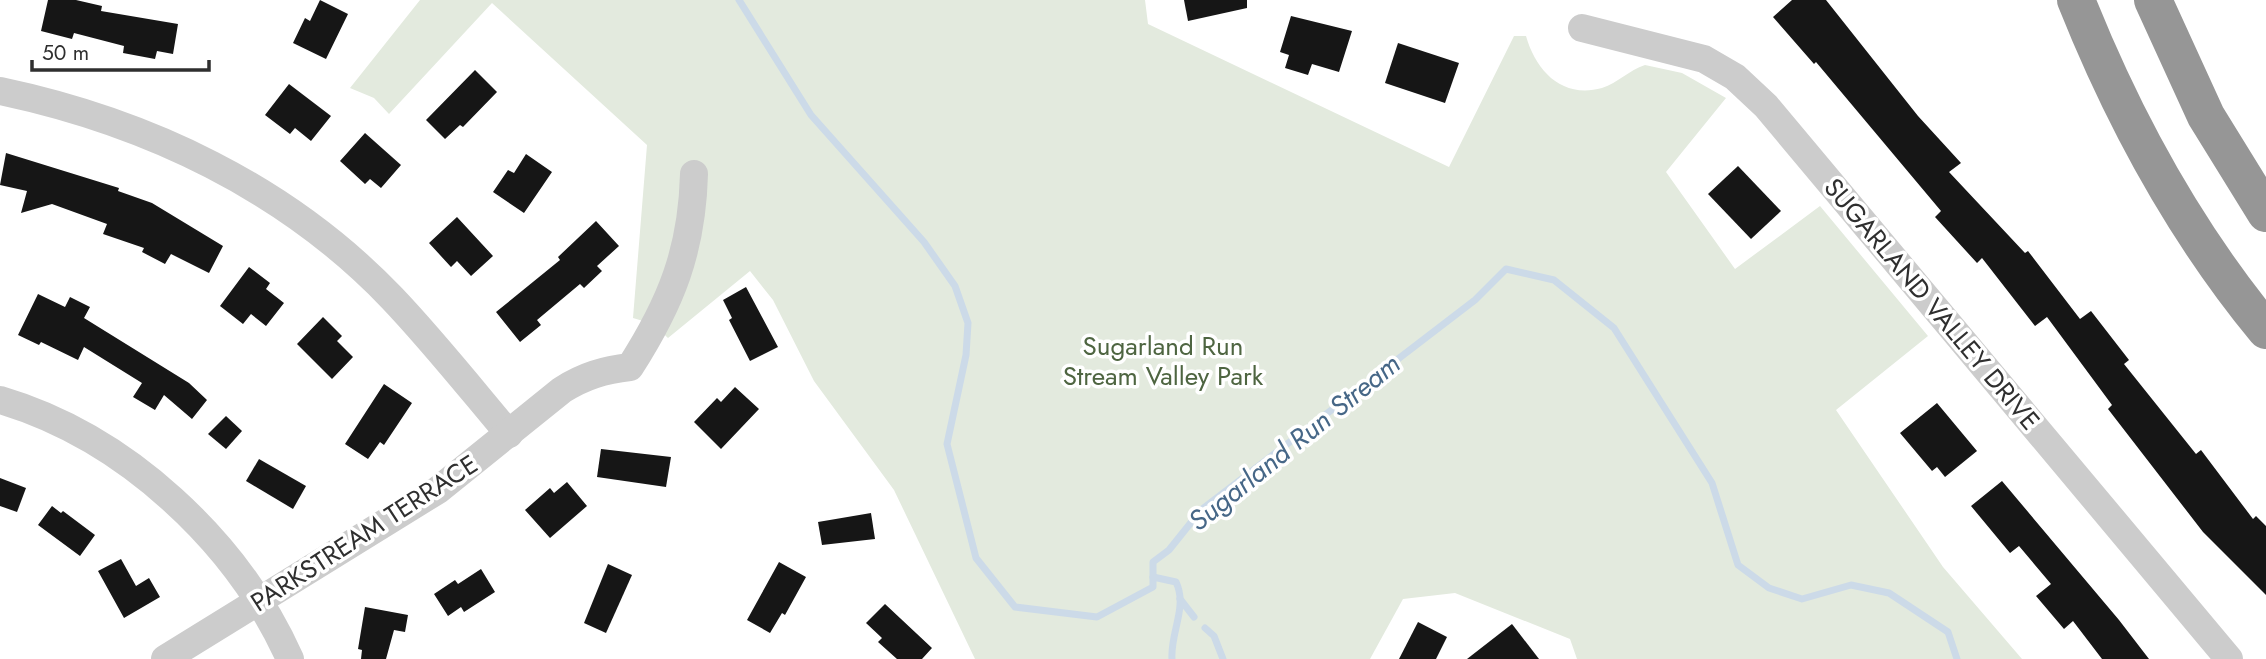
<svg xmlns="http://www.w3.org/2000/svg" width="2266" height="659" font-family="Jost,sans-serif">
<rect width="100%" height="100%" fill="#fff"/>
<path fill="#e3eade" d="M 420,0 L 1145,0 L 1148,24 L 1449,167 L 1514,36 L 1526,36 C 1536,71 1562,99 1602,88 C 1618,83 1629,70 1645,65 L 1682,73 L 1726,98 L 1666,172 L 1735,269 L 1820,206 L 1928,336 L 1836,410 L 1943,567 L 2022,659 L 1577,659 L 1570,639 L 1455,593 L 1403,599 L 1370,659 L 975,659 L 894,490 L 814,381 L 773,300 L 750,271 L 668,338 L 653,324 L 633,318 L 647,145 L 492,3 L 389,114 L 374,98 L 350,88 Z"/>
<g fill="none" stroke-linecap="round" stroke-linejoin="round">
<g stroke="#ccdae8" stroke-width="7">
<path d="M 739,0 L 811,115 L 924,242 L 955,286 L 968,323 L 966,355 L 947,444 L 976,558 L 1015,607 L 1097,617 L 1153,587 L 1153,562 L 1169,550 L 1201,510 L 1475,300 L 1506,269 L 1554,280 L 1614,328 L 1712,483 L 1738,565 L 1769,588 L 1802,599 L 1851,585 L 1889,593 L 1948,632 L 1957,659"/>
<path d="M 1153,577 L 1176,582 C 1188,607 1170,633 1172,659"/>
<path d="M 1180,599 L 1194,617"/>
<path d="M 1205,628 L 1214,636 L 1223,659"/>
</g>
</g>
<g fill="#161616">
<path d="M 48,0 L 76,0 L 102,6 L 101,11 L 178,24 L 173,54 L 157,51 L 155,59 L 123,53 L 124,46 L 74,33 L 72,39 L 41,31 Z"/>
<path d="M 320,0 L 348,14 L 326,59 L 293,43 L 305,18 L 310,21 Z"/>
<path d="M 1184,0 L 1247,0 L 1247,8 L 1188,21 Z"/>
<path d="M 1792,0 L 1826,0 L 1918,116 L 1961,163 L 1949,172 L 2025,253 L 2028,251 L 2080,319 L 2091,311 L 2129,360 L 2124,364 L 2196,454 L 2201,450 L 2253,519 L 2256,516 L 2266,526 L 2266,595 L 2203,532 L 2108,409 L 2112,405 L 2047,317 L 2035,326 L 1982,258 L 1977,263 L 1935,217 L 1941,211 L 1816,62 L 1814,64 L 1773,17 Z"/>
<path d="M 1291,16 L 1352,31 L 1339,72 L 1312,64 L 1308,75 L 1285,68 L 1289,55 L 1280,52 Z"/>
<path d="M 1398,43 L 1459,63 L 1445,103 L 1385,83 Z"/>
<path d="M 475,70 L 497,92 L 463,127 L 460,125 L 445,139 L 426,120 Z"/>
<path d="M 289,84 L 331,116 L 311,141 L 295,128 L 290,134 L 265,115 Z"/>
<path d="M 365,133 L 401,165 L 381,188 L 370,179 L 365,184 L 340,161 Z"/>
<path d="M 6,153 L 119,188 L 118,191 L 152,203 L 223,246 L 209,273 L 171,254 L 165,264 L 142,252 L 144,248 L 103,234 L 107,224 L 52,204 L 21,213 L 27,191 L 0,185 Z"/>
<path d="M 526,154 L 552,172 L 524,213 L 493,192 L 508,170 L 514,173 Z"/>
<path d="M 1738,166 L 1781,211 L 1751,239 L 1708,194 Z"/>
<path d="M 457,217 L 493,256 L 471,276 L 457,261 L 451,267 L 429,243 Z"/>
<path d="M 596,221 L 619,246 L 597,266 L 602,271 L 584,288 L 580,284 L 537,320 L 541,325 L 520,342 L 496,312 L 560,260 L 558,257 Z"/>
<path d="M 249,267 L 270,283 L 266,289 L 284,303 L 266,326 L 251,314 L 243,324 L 220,306 Z"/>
<path d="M 746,287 L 778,347 L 750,361 L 729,320 L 732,318 L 723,300 Z"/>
<path d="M 38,294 L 65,307 L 70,297 L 90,307 L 84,318 L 189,383 L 207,400 L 192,419 L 164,395 L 155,410 L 133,397 L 142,383 L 84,347 L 78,360 L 41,342 L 39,345 L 18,335 Z"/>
<path d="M 323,317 L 342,336 L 337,341 L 353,357 L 332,379 L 297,344 Z"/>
<path d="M 384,384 L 412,403 L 384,445 L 380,442 L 368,459 L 345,444 Z"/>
<path d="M 735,387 L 759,409 L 721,449 L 694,422 L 717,398 L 721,402 Z"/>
<path d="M 1937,403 L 1977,451 L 1945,477 L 1937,467 L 1932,471 L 1900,433 Z"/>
<path d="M 226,416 L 242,431 L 226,449 L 208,434 Z"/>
<path d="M 601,449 L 671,457 L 666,487 L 597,477 Z"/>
<path d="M 259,459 L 306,486 L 293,509 L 246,481 Z"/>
<path d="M 0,478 L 26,488 L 17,512 L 0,506 Z"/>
<path d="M 2002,481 L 2119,620 L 2149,659 L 2102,659 L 2073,621 L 2064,629 L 2036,596 L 2051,584 L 2019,546 L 2010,553 L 1971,506 Z"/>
<path d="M 567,482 L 587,506 L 550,538 L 525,510 L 550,488 L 554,493 Z"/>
<path d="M 52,506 L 61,513 L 63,511 L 95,535 L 80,556 L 38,525 Z"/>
<path d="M 871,513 L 875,539 L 822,545 L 818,522 Z"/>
<path d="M 121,559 L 136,586 L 149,578 L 160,597 L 124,618 L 98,571 Z"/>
<path d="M 779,562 L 806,577 L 785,615 L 782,613 L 770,633 L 747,620 Z"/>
<path d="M 608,564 L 632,575 L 606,633 L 584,623 Z"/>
<path d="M 481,569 L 495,592 L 464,612 L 461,607 L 448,616 L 434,594 L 455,580 L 458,584 Z"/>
<path d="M 885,604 L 932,648 L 922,659 L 897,659 L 878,642 L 882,638 L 866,623 Z"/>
<path d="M 365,607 L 408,615 L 405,632 L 394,630 L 386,659 L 361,659 L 362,650 L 358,649 Z"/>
<path d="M 1418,622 L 1447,637 L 1436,659 L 1399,659 Z"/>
<path d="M 1512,624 L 1539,659 L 1467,659 Z"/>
</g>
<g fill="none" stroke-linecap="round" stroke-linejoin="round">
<g stroke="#ccc" stroke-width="28">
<path d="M 1582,28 L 1704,59 L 1735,77 L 1766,106 L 2229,659"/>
<path d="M 0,91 C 147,122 287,188 392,298 C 433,341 471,389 509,434"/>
<path d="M 0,400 C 125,437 237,541 290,659"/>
<path d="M 165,659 L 438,490 L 562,390 C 584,376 604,370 630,367 C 671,303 692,251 694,174"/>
</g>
<g stroke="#969696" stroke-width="38">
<path d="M 2076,0 C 2123,118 2185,232 2266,330"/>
<path d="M 2153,0 L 2206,116 L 2266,213"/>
</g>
</g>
<g text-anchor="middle" stroke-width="7" stroke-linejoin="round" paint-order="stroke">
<g font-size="26" fill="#2f2f2f" stroke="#fff">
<text transform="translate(1932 304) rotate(50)" y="9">SUGARLAND VALLEY DRIVE</text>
<text transform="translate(364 533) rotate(-33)" y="9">PARKSTREAM TERRACE</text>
</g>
<g font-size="26" fill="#4e6541" stroke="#fff">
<text x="1163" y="355">Sugarland Run<tspan x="1163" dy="30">Stream Valley Park</tspan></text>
</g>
<g font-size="28" font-style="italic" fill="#466787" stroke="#fff">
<text transform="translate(1294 442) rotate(-39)" y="10">Sugarland Run Stream</text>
</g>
</g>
<path d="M32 60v10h177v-10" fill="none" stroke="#2f2f2f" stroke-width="3.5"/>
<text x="42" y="60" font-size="21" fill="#2f2f2f" stroke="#ffffff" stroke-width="5" paint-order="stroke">50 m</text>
</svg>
